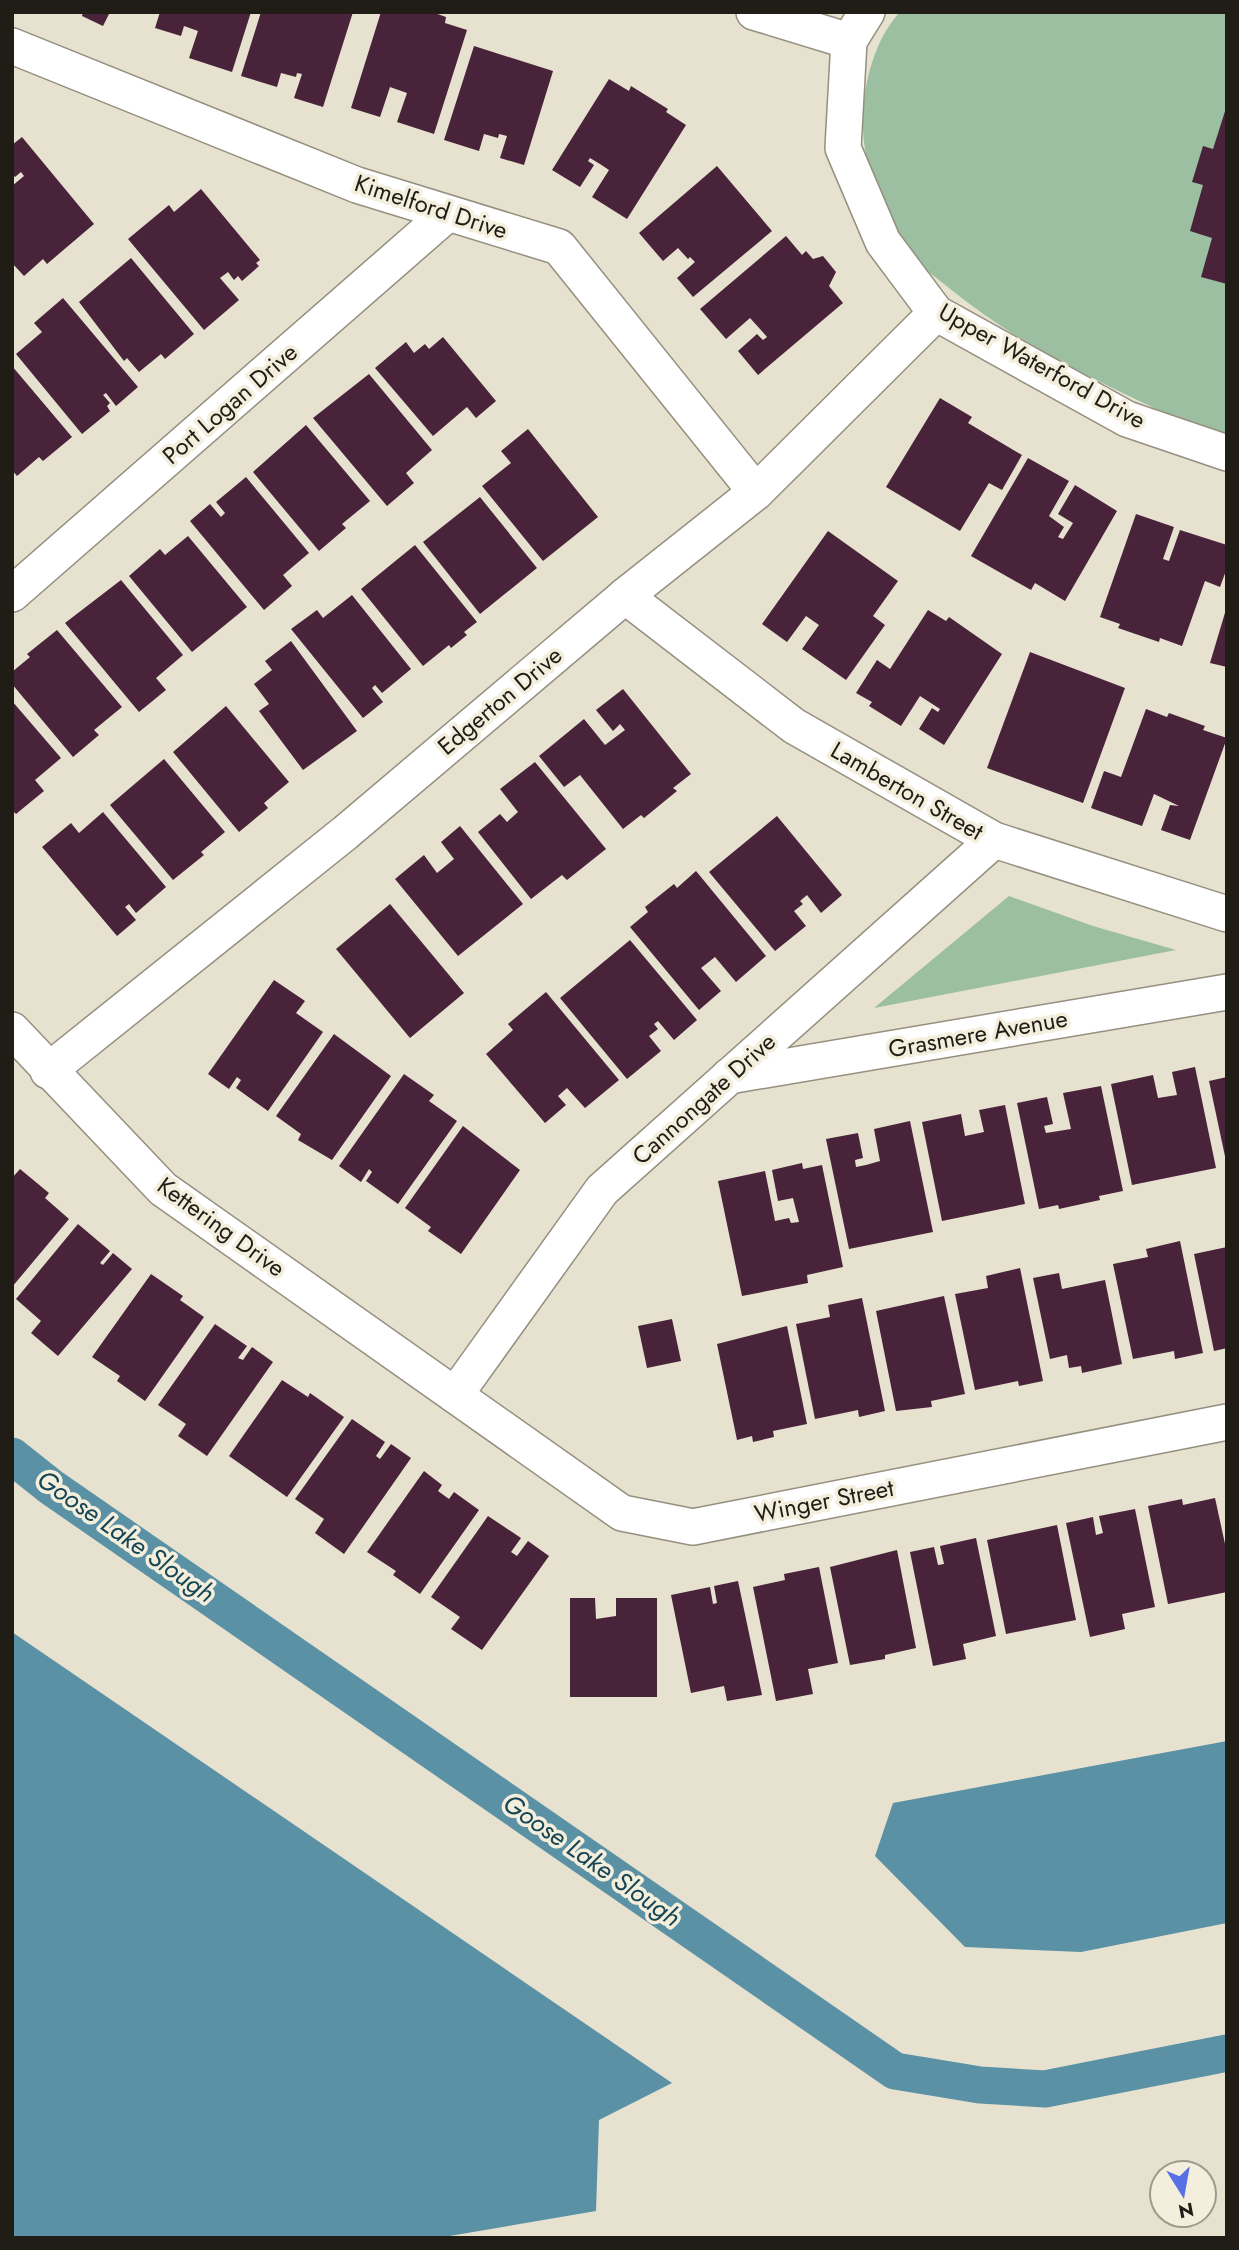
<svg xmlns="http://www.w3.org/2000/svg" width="1239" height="2250" viewBox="0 0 1239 2250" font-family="Jost,sans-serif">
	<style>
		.green { fill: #9cbfa1 }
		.water { fill: #5a91a4 }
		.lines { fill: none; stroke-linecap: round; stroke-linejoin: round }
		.canal { stroke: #5a91a4; stroke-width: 37 }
		.building { fill: #482339 }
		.street-casing { stroke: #958f7f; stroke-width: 38 }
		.street { stroke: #fff; stroke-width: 35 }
		.labels { text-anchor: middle; stroke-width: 7; stroke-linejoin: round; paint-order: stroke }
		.street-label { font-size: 24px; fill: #201d17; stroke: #f4eedd }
		.water-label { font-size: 26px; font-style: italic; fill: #164655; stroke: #f4eedd }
	</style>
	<rect width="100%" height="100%" fill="#e7e1d0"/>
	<g class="green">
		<path d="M900,12H1227V439L1212,435C1121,392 1027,352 949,288C937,278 922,268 913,257C882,216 861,166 863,115C864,81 876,37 900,12Z"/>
		<polygon points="1009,896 1093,926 1176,950 874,1008"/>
	</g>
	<g class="water">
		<polygon points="12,1632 672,2083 599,2120 596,2211 438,2238 12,2238"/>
		<polygon points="1227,1741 1227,1923 1081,1952 965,1947 875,1856 893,1803"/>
	</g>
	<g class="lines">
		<polyline class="canal" points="12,1456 51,1487 895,2071 980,2085 1045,2089 1227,2053"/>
	</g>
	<g class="building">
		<polygon points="83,12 110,12 103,26 82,16"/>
		<polygon points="160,12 251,12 232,72 189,58 198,31 184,26 181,36 155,28"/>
		<polygon points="261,12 353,12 323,107 294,98 302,74 297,73 296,77 281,73 277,87 241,76"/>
		<polygon points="381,12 432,12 446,17 445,23 467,30 434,134 397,122 407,93 390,87 380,117 351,108"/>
		<polygon points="474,46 553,71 524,165 500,158 507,136 499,134 498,138 484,134 479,151 444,140"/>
		<polygon points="609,79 629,91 631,86 668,109 666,112 686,125 627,219 592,197 609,170 600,164 590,158 588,161 594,165 580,187 552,170"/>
		<polygon points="1227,105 1227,284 1201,277 1212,238 1190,231 1203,185 1192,182 1203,146 1213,149"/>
		<polygon points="22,137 94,224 47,264 43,259 24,276 12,263 12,186 24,176 21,172 15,177 12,174 12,145"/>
		<polygon points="717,166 772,231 693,297 677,278 695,262 690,257 688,259 678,248 663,261 639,233"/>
		<polygon points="201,189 260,260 256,263 259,266 242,281 238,276 234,280 228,272 220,278 239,300 204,330 128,239 169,205 174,212"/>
		<polygon points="786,236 802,255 806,251 813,259 823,256 836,272 829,286 843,303 758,375 738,351 757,334 763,340 767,337 760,329 750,318 726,339 700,309"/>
		<polygon points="131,258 194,334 165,359 161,354 139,372 127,358 124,361 79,302"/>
		<polygon points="63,298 138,387 116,406 106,393 103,395 110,403 107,406 110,411 82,434 16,354 42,332 34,323"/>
		<polygon points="443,337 496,401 476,418 467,407 433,436 375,368 406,342 414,353 425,344 429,349"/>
		<polygon points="12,366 72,437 43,461 39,457 17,476 12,470"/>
		<polygon points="369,374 432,450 406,473 414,483 387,506 313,418"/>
		<polygon points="940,398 972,417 968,423 1022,455 1002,490 989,483 960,531 886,487"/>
		<polygon points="306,425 370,501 342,524 346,528 319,551 253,472"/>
		<polygon points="528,429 598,517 543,561 482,486 511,463 501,451"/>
		<polygon points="1028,458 1069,481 1049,516 1064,527 1058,537 1063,539 1073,523 1058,514 1075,485 1117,511 1065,601 1035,583 1031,590 971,556"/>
		<polygon points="246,477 309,553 283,575 292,586 264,610 190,521 210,504 221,517 225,513 216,502"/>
		<polygon points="480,497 537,568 480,614 423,542"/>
		<polygon points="1136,514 1174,527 1163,559 1169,561 1180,530 1227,545 1227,568 1220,587 1205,581 1182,646 1160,638 1159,642 1118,628 1120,624 1100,617"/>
		<polygon points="828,531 898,581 873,616 885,625 846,680 802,649 819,625 806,616 787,642 762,624"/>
		<polygon points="188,536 247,607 192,652 129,576 160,549 165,555"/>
		<polygon points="415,545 477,622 464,632 467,635 451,648 449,645 423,666 361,589"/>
		<polygon points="121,580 183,655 156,678 166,690 139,712 65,623"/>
		<polygon points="352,595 411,669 382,693 375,685 372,688 383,702 363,718 291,629 317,610 323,618"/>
		<polygon points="1227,606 1227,667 1210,663"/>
		<polygon points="928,610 946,621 949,617 1002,654 944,745 919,729 932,708 938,712 940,709 920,696 901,726 869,706 872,702 856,693 877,660 890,669"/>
		<polygon points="57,630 122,707 94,730 99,735 73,757 12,684 12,672 30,657 27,654"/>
		<polygon points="291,641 357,731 303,770 259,711 269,704 254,684 272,670 265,661"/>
		<polygon points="1030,652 1125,688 1083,803 987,768"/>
		<polygon points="623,689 691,774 673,788 677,791 644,818 641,815 623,829 580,775 564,787 539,756 584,719 605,745 625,730 620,724 613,731 596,710"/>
		<polygon points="12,701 61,758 35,780 44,791 16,814 12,810"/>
		<polygon points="226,706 289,782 264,803 268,808 239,832 173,752"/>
		<polygon points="1146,709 1167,717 1169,713 1205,726 1203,730 1227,738 1190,840 1161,830 1170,805 1179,806 1154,794 1142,826 1091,808 1104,771 1121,777"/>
		<polygon points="164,759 225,832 201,852 204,855 173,880 110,805"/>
		<polygon points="535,762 606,849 567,880 562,875 531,899 478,832 500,814 507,822 518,812 500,789"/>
		<polygon points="103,812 166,887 136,913 129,904 125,907 136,920 117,936 42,847 71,823 79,833"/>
		<polygon points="777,816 842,895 821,913 807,895 800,901 803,904 794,911 806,926 775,951 709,872"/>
		<polygon points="460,826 523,904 458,956 395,879 424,855 437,873 454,859 441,842"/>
		<polygon points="696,871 766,956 736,982 715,957 701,968 721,991 699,1010 630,927 648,912 645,907 674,884 677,888"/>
		<polygon points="390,904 464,993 410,1038 336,949"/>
		<polygon points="630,940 697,1020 674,1040 658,1021 654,1024 658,1029 649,1036 661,1051 627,1079 560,998"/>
		<polygon points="274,980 305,1001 296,1013 323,1032 268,1111 236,1088 241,1080 237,1077 229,1089 208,1074"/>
		<polygon points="546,992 619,1080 585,1108 567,1088 558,1096 566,1105 545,1123 486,1054 513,1030 508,1024"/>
		<polygon points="334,1034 391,1076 332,1160 298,1140 301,1134 276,1116"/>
		<polygon points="1195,1067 1216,1168 1132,1185 1111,1084 1153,1075 1158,1098 1177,1095 1172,1072"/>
		<polygon points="404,1074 434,1095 429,1101 457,1121 398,1204 366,1181 372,1172 369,1169 361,1182 339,1166"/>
		<polygon points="1227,1077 1227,1161 1226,1161 1209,1081"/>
		<polygon points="1101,1086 1123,1191 1099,1196 1100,1200 1059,1209 1058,1205 1039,1209 1017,1103 1047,1097 1053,1124 1044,1126 1046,1133 1071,1129 1063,1093"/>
		<polygon points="1005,1105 1025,1204 942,1221 922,1122 961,1114 965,1136 984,1132 979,1110"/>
		<polygon points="910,1121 933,1232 849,1249 826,1139 858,1133 863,1158 855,1160 856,1167 866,1165 880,1161 874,1129"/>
		<polygon points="463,1126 520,1170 461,1254 428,1231 431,1227 405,1208"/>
		<polygon points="802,1163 803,1169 822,1165 843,1267 807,1275 808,1283 742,1296 718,1181 765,1171 775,1221 789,1218 791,1223 799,1222 793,1198 778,1201 772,1170"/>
		<polygon points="20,1169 49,1193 45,1198 69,1219 12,1287 12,1178"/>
		<polygon points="78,1224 110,1251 100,1263 103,1265 113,1253 132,1269 58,1356 31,1333 41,1321 16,1299"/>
		<polygon points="1180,1241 1203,1353 1175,1359 1174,1351 1133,1359 1113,1264 1148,1257 1146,1249"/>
		<polygon points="1227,1247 1227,1348 1214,1351 1194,1254"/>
		<polygon points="1020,1268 1043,1381 1019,1386 1018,1381 975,1390 955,1294 988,1288 986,1276"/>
		<polygon points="1059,1273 1062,1289 1105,1280 1122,1364 1082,1373 1081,1366 1069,1368 1067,1355 1050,1359 1033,1278"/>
		<polygon points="151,1274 183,1296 180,1300 204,1317 145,1401 117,1381 120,1376 92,1357"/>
		<polygon points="944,1296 965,1394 931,1401 932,1407 896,1411 876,1311"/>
		<polygon points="862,1298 885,1411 859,1417 858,1410 815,1419 796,1324 830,1317 828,1305"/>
		<polygon points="672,1319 681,1361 647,1368 638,1326"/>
		<polygon points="215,1324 247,1346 238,1358 243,1360 252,1347 273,1362 207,1456 178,1436 186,1424 158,1405"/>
		<polygon points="787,1326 807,1424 773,1431 774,1437 753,1442 752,1436 737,1440 717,1344"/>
		<polygon points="282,1380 308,1397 310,1393 344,1417 287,1497 229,1456"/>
		<polygon points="352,1419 385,1442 376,1456 380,1459 391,1444 411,1458 344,1554 315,1533 324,1519 295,1499"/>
		<polygon points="424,1471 442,1485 438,1491 449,1499 454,1492 479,1510 420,1594 393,1575 396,1571 367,1552"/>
		<polygon points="1215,1498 1227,1553 1227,1592 1168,1604 1148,1506 1182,1499 1183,1505"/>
		<polygon points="1135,1509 1155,1607 1122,1614 1125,1629 1090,1637 1066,1523 1093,1517 1096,1535 1103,1533 1099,1516"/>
		<polygon points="488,1516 521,1538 511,1552 517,1556 528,1541 549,1556 482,1650 451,1629 460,1617 431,1597"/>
		<polygon points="1057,1525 1076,1620 1006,1634 987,1540"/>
		<polygon points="976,1538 996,1636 963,1644 966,1659 933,1666 910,1552 934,1547 938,1565 944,1564 940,1546"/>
		<polygon points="897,1550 916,1648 885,1655 885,1659 850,1665 830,1567"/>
		<polygon points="819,1567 838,1663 808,1669 813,1694 776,1701 753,1587 785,1580 784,1574"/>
		<polygon points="738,1581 762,1695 727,1701 724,1686 691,1693 671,1595 710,1587 713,1604 717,1603 714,1586"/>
		<polygon points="570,1598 595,1598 596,1619 616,1616 616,1598 657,1598 657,1697 570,1697"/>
	</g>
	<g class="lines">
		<g class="street-casing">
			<g id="street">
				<polyline points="754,12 849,41"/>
				<polyline points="867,12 849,41 843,148 883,242 936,313 1127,419 1227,453"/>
				<polyline points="12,46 357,185 559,247 756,492"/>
				<polyline points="12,594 447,214"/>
				<polyline points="625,596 794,726 994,840 1227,914"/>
				<polyline points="12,1030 163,1189 622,1513 693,1527 1227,1422"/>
				<polyline points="48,1071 345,833 625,596 756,492 936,313"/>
				<polyline points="729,1076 1227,992"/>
				<polyline points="455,1395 602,1190 994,840"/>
			</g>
		</g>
		<use href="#street" class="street"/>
	</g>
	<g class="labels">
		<g class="street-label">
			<text transform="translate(431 207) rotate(18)" y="8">Kimelford Drive</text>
			<text transform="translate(1042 366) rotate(29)" y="8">Upper Waterford Drive</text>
			<text transform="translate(230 404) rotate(-41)" y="8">Port Logan Drive</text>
			<text transform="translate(500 701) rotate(-40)" y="8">Edgerton Drive</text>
			<text transform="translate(907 791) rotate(30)" y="8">Lamberton Street</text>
			<text transform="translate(978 1034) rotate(-10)" y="8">Grasmere Avenue</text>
			<text transform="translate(704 1099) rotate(-42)" y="8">Cannongate Drive</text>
			<text transform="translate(221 1227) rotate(36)" y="8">Kettering Drive</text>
			<text transform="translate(824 1501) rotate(-11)" y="8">Winger Street</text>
		</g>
		<g class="water-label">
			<text transform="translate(126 1536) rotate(35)" y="9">Goose Lake Slough</text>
			<text transform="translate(592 1860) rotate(35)" y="9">Goose Lake Slough</text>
		</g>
	</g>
	<rect width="1239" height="2250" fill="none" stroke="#201d17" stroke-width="28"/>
	<g transform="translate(1183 2194) rotate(169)"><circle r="33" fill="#f4eedd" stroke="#9f9a8e" stroke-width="2"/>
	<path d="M0-5L12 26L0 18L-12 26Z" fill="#5870e6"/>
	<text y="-10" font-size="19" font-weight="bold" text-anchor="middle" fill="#201d17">N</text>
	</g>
</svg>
